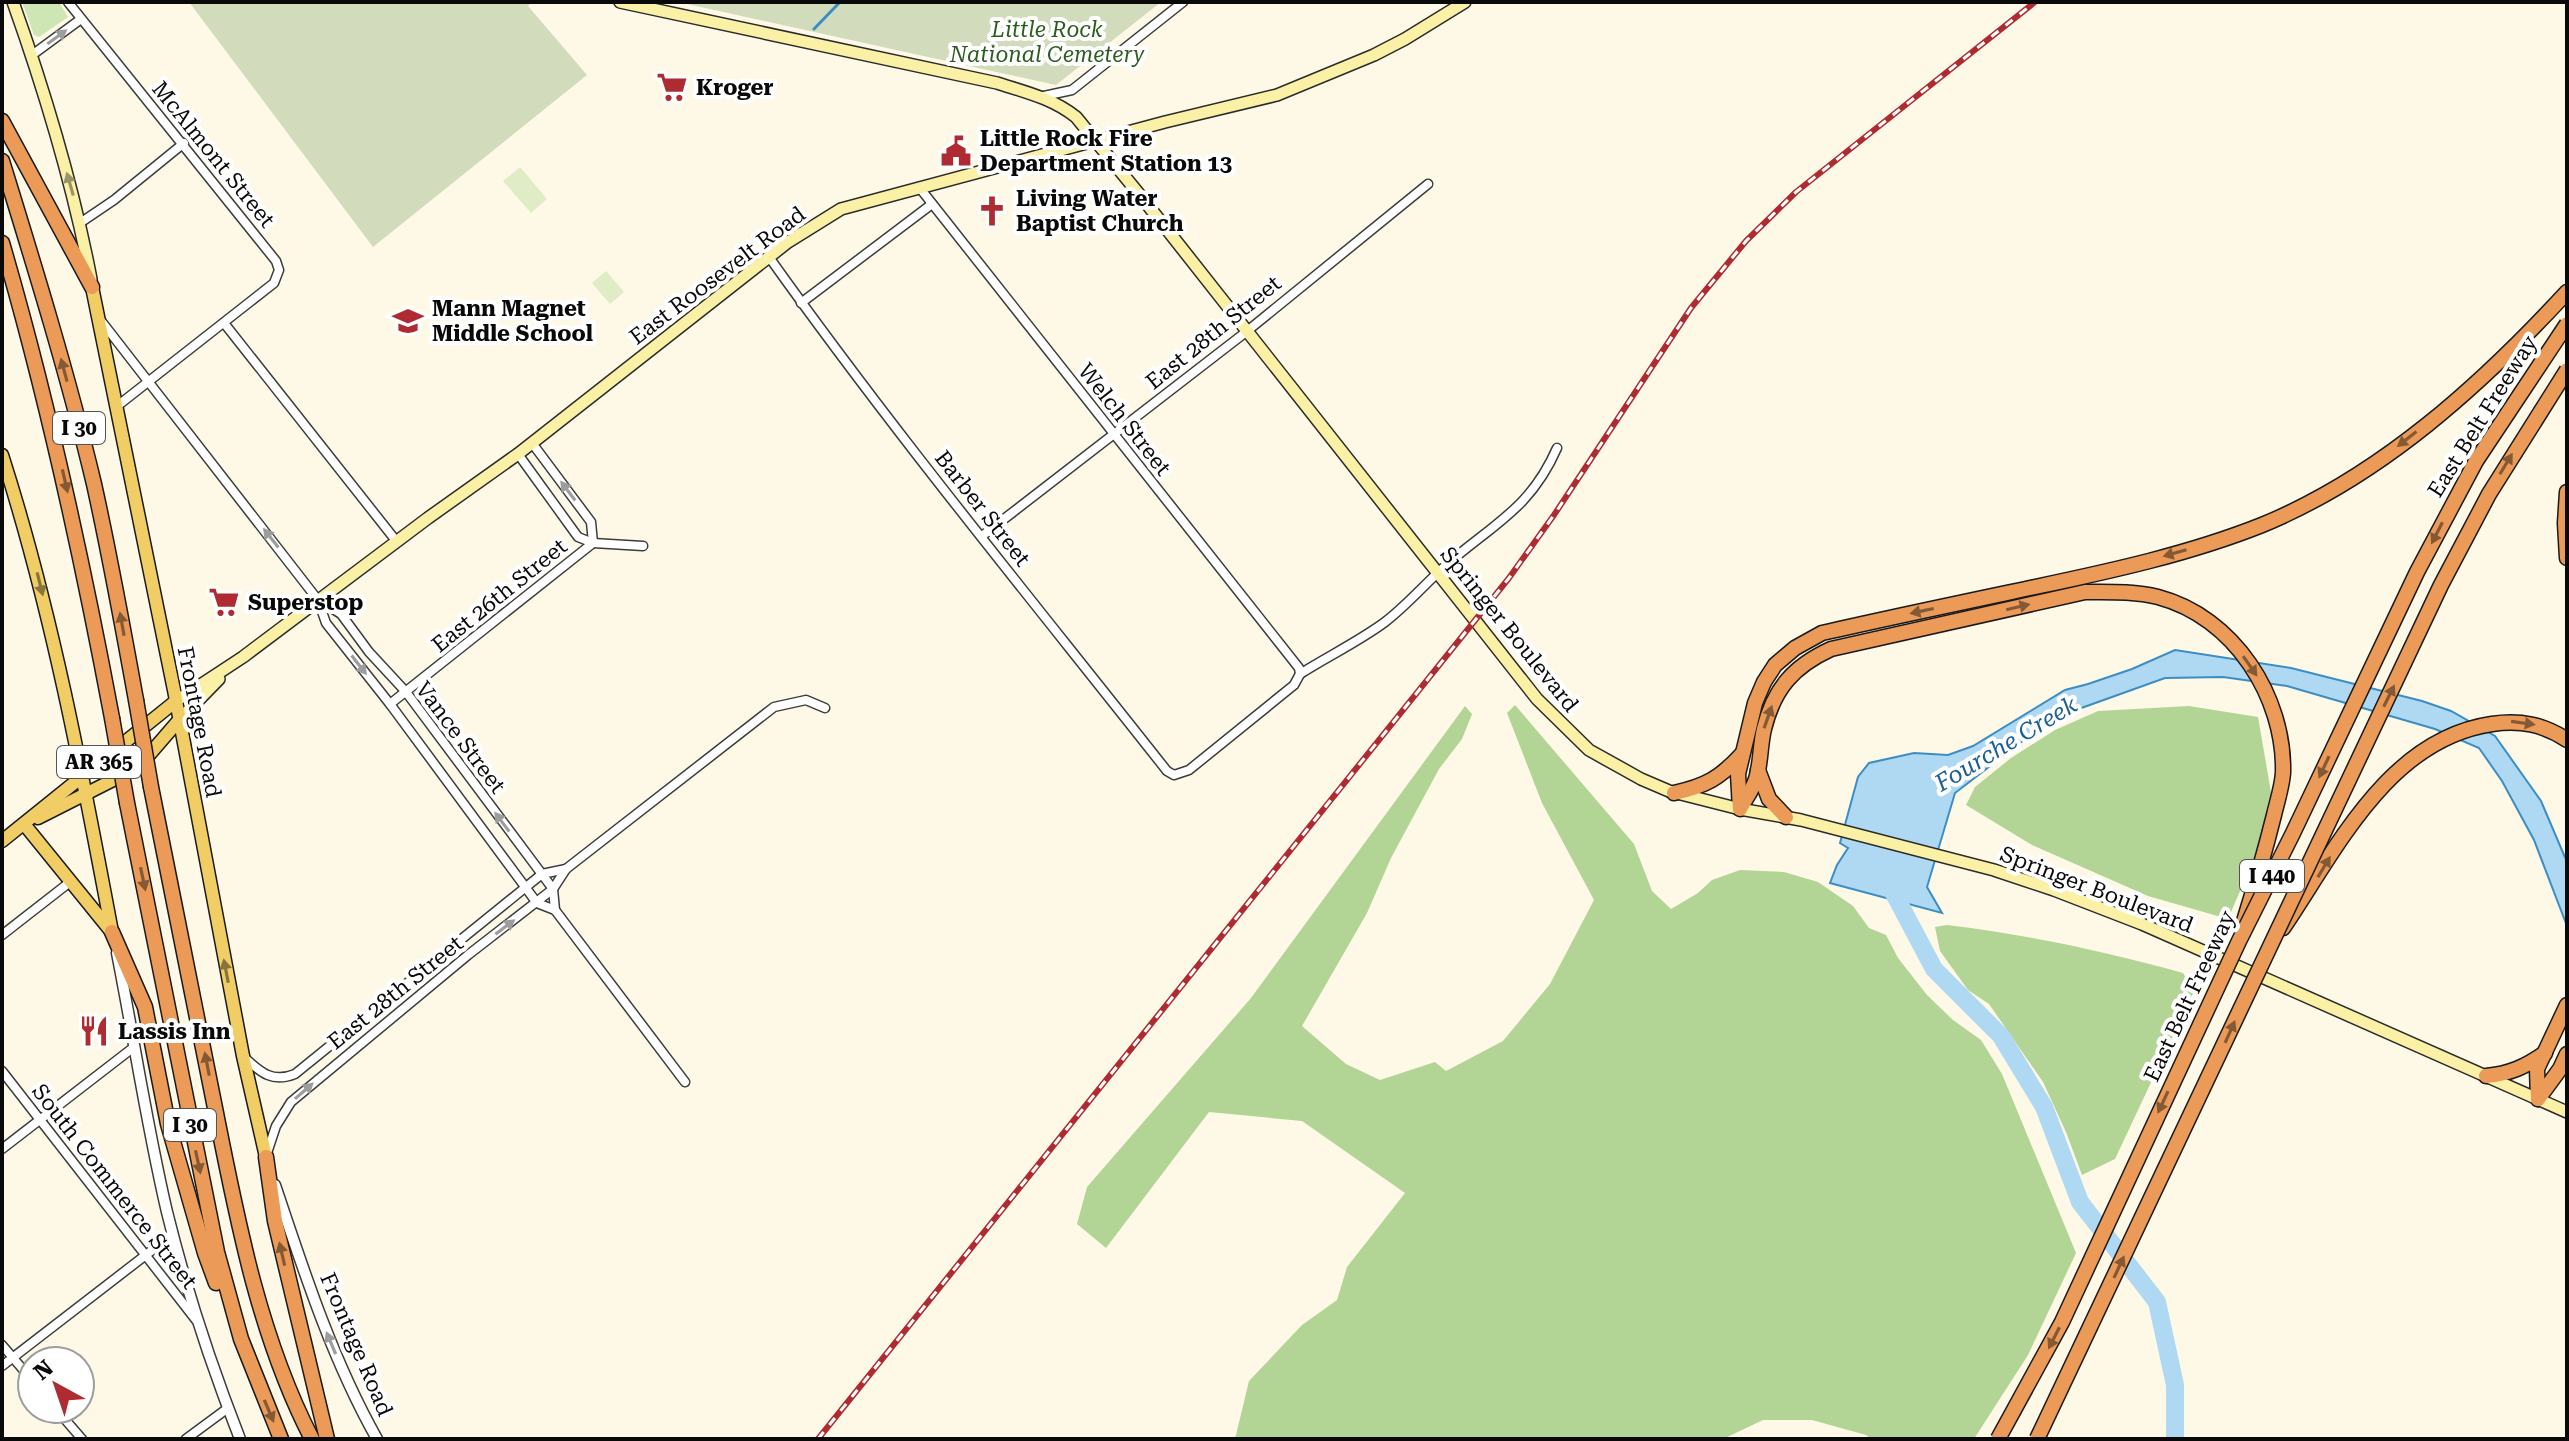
<svg xmlns="http://www.w3.org/2000/svg" width="2569" height="1441" viewBox="0 0 2569 1441" font-family="'Roboto Serif',serif">
	<style>
		.green { fill: #cee5b4 }
		.forest { fill: #b2d495 }
		.cemetery { fill: #d2dcbc }
		.pitch { fill: #dfecc5 }
		.water { fill: #afd9f2; stroke: #3b8ec4; stroke-width: 2 }
		.lines { fill: none; stroke-linecap: round; stroke-linejoin: round }
		.stream { stroke: #3b8ec4; stroke-width: 3 }
		.river { stroke: #afd9f2; stroke-width: 18 }
		.minor-casing { stroke: #3c3c3c; stroke-width: 11 }
		.tertiary-casing { stroke: #3c3c3c; stroke-width: 13 }
		.secondary-casing { stroke: #2b2b2b; stroke-width: 14 }
		.primary-casing { stroke: #1a1a1a; stroke-width: 15 }
		.motorway-casing { stroke: #1a1a1a; stroke-width: 17 }
		.minor { stroke: #fff; stroke-width: 8 }
		.tertiary { stroke: #fff; stroke-width: 10 }
		.secondary { stroke: #faf0a6; stroke-width: 11 }
		.primary { stroke: #f0cd65; stroke-width: 12 }
		.motorway { stroke: #eb9a57; stroke-width: 14 }
		.rail-casing { stroke: #af2b32; stroke-width: 6 }
		.rail { stroke: #fff; stroke-width: 3; stroke-dasharray: 9; stroke-linecap: butt }
		.motorway-bridge-casing { stroke: #1a1a1a; stroke-width: 17; stroke-linecap: butt }
		.motorway-bridge { stroke: #eb9a57; stroke-width: 14 }
		.oneway { fill: #9d9d9d }
		.oneway2 { fill: #9a9467 }
		.oneway3 { fill: #855934 }
		.oneway4 { fill: #88753c }
		.labels { text-anchor: middle; stroke-width: 8; stroke-linejoin: round; paint-order: stroke }
		.shield { fill: #fff; stroke: #535353; stroke-width: 2 }
		.shield-label { font-size: 20px; font-weight: bold; fill: #090909 }
		.park-label { font-size: 22px; font-style: italic; fill: #2c5c1f; stroke: #fff }
		.poi-label { font-size: 22px; font-weight: bold; fill: #090909; stroke: #fff; text-anchor: start }
		.street-label { font-size: 22px; fill: #090909; stroke: #fff }
		.water-label { font-size: 24px; font-style: italic; fill: #1c5f92; stroke: #fff }
	</style>
	<rect width="100%" height="100%" fill="#fef9e7"/>
	<polygon class="green" points="22,2 59,2 68,17 39,37 34,35"/>
	<g class="forest">
		<polygon points="1515,705 1634,844 1652,891 1671,909 1698,893 1712,880 1740,870 1784,872 1818,882 1853,906 1869,928 1886,935 1898,958 1927,995 1953,1020 1981,1040 2002,1074 2076,1253 2028,1355 1974,1439 1871,1439 1866,1435 1812,1420 1763,1420 1723,1439 1235,1439 1249,1381 1302,1325 1337,1300 1347,1267 1405,1193 1302,1121 1209,1112 1106,1248 1077,1224 1087,1187 1251,998 1465,706 1472,714 1462,739 1439,769 1391,858 1367,913 1302,1026 1346,1064 1380,1080 1435,1062 1446,1071 1503,1041 1550,984 1594,900 1542,803 1507,713"/>
		<polygon points="2189,706 2258,717 2272,798 2253,861 2228,919 2148,896 2032,845 1966,805 1975,787 2011,758 2055,730 2098,711"/>
		<path d="M1947,925C2028,935 2105,951 2183,973L2194,991L2115,1159L2082,1175L2066,1132L2043,1082L1989,1004L1968,990L1940,951L1935,927Z"/>
	</g>
	<g class="cemetery">
		<polygon points="189,2 532,2 528,6 587,75 373,247"/>
		<polygon points="678,2 1161,2 1056,85"/>
	</g>
	<g class="pitch">
		<polygon points="520,167 547,199 531,213 503,181"/>
		<polygon points="606,271 624,292 610,304 592,283"/>
	</g>
	<polygon class="water" points="2175,650 2291,668 2422,701 2451,711 2495,736 2541,801 2567,862 2567,926 2534,840 2502,781 2479,748 2435,729 2287,686 2223,677 2165,678 2073,711 2024,740 1955,793 1927,887 1942,913 1830,883 1837,865 1848,848 1840,843 1858,777 1869,763 1914,753 1948,755 1973,746 2065,690 2088,684 2132,669"/>
	<g class="lines">
		<polyline class="stream" points="814,29 840,2"/>
		<polyline class="river" points="1890,880 1889,884 1934,969 2001,1036 2044,1107 2080,1202 2157,1302 2175,1385 2175,1439"/>
		<g class="minor-casing">
			<g id="minor">
				<polyline points="68,2 276,261 279,270 274,283 116,407"/>
				<polyline points="32,55 81,19"/>
				<polyline points="1044,96 1072,90 1183,2"/>
				<polyline points="919,187 1299,668 1300,674"/>
				<polyline points="80,223 114,200 184,143"/>
				<path d="M769,257C895,434 1033,601 1167,771L1174,775L1189,770L1294,685L1300,674C1328,656 1358,642 1385,622C1406,606 1424,585 1444,567C1491,525 1530,510 1557,448"/>
				<polyline points="801,303 932,204"/>
				<polyline points="102,322 318,600 326,623 390,704 537,903 555,910 685,1082"/>
				<polyline points="224,323 397,542"/>
				<polyline points="532,443 591,522 593,543"/>
				<polyline points="518,454 578,537 593,543 643,546"/>
				<polyline points="982,536 1246,332 1428,184"/>
				<polyline points="319,600 341,614 369,652 406,692 553,889 555,910"/>
				<polyline points="390,704 593,543"/>
				<polyline points="2,935 70,882"/>
				<path d="M245,1058C261,1073 273,1083 295,1074L542,874L566,869"/>
				<polyline points="2,1071 196,1320"/>
				<polyline points="2,1149 134,1047"/>
				<polyline points="266,1156 276,1126 291,1102 468,955 553,889 566,869 774,707 806,700 825,708"/>
				<polyline points="2,1345 32,1380"/>
				<polyline points="2,1366 173,1234"/>
				<polyline points="56,1409 82,1439"/>
				<polyline points="186,1439 228,1408"/>
			</g>
		</g>
		<g class="tertiary-casing">
			<g id="tertiary">
				<path d="M117,953C134,1039 147,1127 167,1212C186,1289 211,1365 240,1439"/>
				<path d="M275,1185C304,1272 332,1359 377,1439"/>
			</g>
		</g>
		<g class="secondary-casing">
			<g id="secondary">
				<path d="M13,2C45,92 73,185 91,279"/>
				<path d="M620,2L997,83C1025,92 1052,98 1076,117L1139,194L1537,699L1589,750L1641,779L1669,791L1740,809L1801,820L1994,870L2054,890L2142,924L2567,1112"/>
				<polyline points="176,701 243,657 428,518 518,454 788,242 841,209 1165,122 1277,95 1374,55 1405,39 1465,2"/>
				<polyline points="180,719 219,679"/>
			</g>
		</g>
		<g class="primary-casing">
			<g id="primary">
				<polyline points="92,287 174,690 243,1056 266,1157"/>
				<path d="M2,455C52,611 82,772 112,932"/>
				<polyline points="38,818 123,775 148,756 180,719"/>
				<polyline points="24,824 110,930"/>
				<polyline points="2,841 176,701"/>
			</g>
		</g>
		<g class="motorway-casing">
			<g id="motorway">
				<polyline points="2,121 92,287"/>
				<path d="M2,161C35,268 68,375 94,484C110,556 123,628 136,700"/>
				<path d="M2,243C48,400 82,558 112,718"/>
				<polyline points="2567,492 2565,523 2567,558"/>
				<polyline points="1758,770 1769,799 1786,817"/>
				<path d="M151,787C172,894 194,1001 215,1108C237,1219 259,1337 312,1439"/>
				<path d="M1674,793C1706,786 1720,778 1742,754"/>
				<polyline points="127,803 217,1252 241,1339 281,1439"/>
				<path d="M1741,807C1746,798 1753,789 1756,779C1761,763 1760,745 1764,729C1774,688 1794,666 1831,649L2085,592C2110,592 2134,591 2158,597C2234,617 2285,697 2283,773C2282,787 2277,802 2274,815C2265,851 2255,886 2244,921"/>
				<path d="M1740,809L1738,774L1755,703L1764,682L1775,665L1795,648L1822,633C1892,617 1964,602 2035,587C2111,571 2189,554 2262,525C2381,476 2481,385 2567,292"/>
				<path d="M2283,928C2336,850 2388,739 2492,724C2520,720 2543,724 2567,740"/>
				<polyline points="112,932 145,1007 168,1124 205,1253 216,1283"/>
				<path d="M2486,1076C2509,1074 2525,1067 2545,1053"/>
				<polyline points="2538,1099 2537,1069 2567,1005"/>
				<polyline points="2538,1099 2560,1069 2567,1054"/>
				<polyline points="266,1157 275,1221 327,1439"/>
			</g>
		</g>
		<use href="#minor" class="minor"/>
		<use href="#tertiary" class="tertiary"/>
		<use href="#secondary" class="secondary"/>
		<use href="#primary" class="primary"/>
		<use href="#motorway" class="motorway"/>
		<g class="rail-casing">
			<polyline id="rail" points="818,1439 1509,578 1554,515 1691,308 1746,241 1796,192 2035,2"/>
		</g>
		<use href="#rail" class="rail"/>
		<g class="motorway-bridge-casing">
			<g id="motorway-bridge">
				<polyline points="136,700 151,787"/>
				<polyline points="112,718 127,803"/>
				<polyline points="1998,1439 2062,1322 2239,941 2293,833 2417,572 2476,461 2567,324"/>
				<polyline points="2037,1439 2441,585 2489,494 2567,370"/>
			</g>
		</g>
		<use href="#motorway-bridge" class="motorway-bridge"/>
	</g>
	<defs><path id="oneway-solid" d="M-6-.8H1V-3.2L6.5 0L1 3.2V.8H-6Z" transform="scale(2)"/></defs>
	<g class="oneway">
		<use href="#oneway-solid" transform="translate(57 37) rotate(-36)"/>
		<use href="#oneway-solid" transform="translate(568 491) rotate(-127)"/>
		<use href="#oneway-solid" transform="translate(271 538) rotate(-128)"/>
		<use href="#oneway-solid" transform="translate(359 665) rotate(52)"/>
		<use href="#oneway-solid" transform="translate(502 822) rotate(-127)"/>
		<use href="#oneway-solid" transform="translate(505 927) rotate(-37)"/>
		<use href="#oneway-solid" transform="translate(304 1091) rotate(-41)"/>
		<use href="#oneway-solid" transform="translate(331 1343) rotate(-113)"/>
	</g>
	<use class="oneway2" href="#oneway-solid" transform="translate(70 184) rotate(-106)"/>
	<g class="oneway3">
		<use href="#oneway-solid" transform="translate(64 370) rotate(-105)"/>
		<use href="#oneway-solid" transform="translate(2407 439) rotate(142)"/>
		<use href="#oneway-solid" transform="translate(2506 464) rotate(-59)"/>
		<use href="#oneway-solid" transform="translate(65 481) rotate(77)"/>
		<use href="#oneway-solid" transform="translate(2437 533) rotate(117)"/>
		<use href="#oneway-solid" transform="translate(2175 553) rotate(164)"/>
		<use href="#oneway-solid" transform="translate(2018 607) rotate(-13)"/>
		<use href="#oneway-solid" transform="translate(1922 611) rotate(168)"/>
		<use href="#oneway-solid" transform="translate(122 624) rotate(-100)"/>
		<use href="#oneway-solid" transform="translate(2250 666) rotate(55)"/>
		<use href="#oneway-solid" transform="translate(2389 696) rotate(-64)"/>
		<use href="#oneway-solid" transform="translate(1768 717) rotate(-71)"/>
		<use href="#oneway-solid" transform="translate(2523 723) rotate(8)"/>
		<use href="#oneway-solid" transform="translate(2324 767) rotate(115)"/>
		<use href="#oneway-solid" transform="translate(2324 867) rotate(-59)"/>
		<use href="#oneway-solid" transform="translate(143 879) rotate(78)"/>
		<use href="#oneway-solid" transform="translate(2230 1032) rotate(-66)"/>
		<use href="#oneway-solid" transform="translate(207 1064) rotate(-101)"/>
		<use href="#oneway-solid" transform="translate(2163 1102) rotate(115)"/>
		<use href="#oneway-solid" transform="translate(198 1162) rotate(78)"/>
		<use href="#oneway-solid" transform="translate(282 1254) rotate(-103)"/>
		<use href="#oneway-solid" transform="translate(2119 1267) rotate(-65)"/>
		<use href="#oneway-solid" transform="translate(2054 1338) rotate(117)"/>
		<use href="#oneway-solid" transform="translate(269 1411) rotate(67)"/>
	</g>
	<g class="oneway4">
		<use href="#oneway-solid" transform="translate(40 584) rotate(76)"/>
		<use href="#oneway-solid" transform="translate(226 971) rotate(-101)"/>
	</g>
	<defs>
		<g id="supermarket-bare" transform="scale(2.4)"><path d="M-6-5.5h2.5l.6 2H6L4.5 2H-2.5L-4.4-4H-6ZM-1.5 3.2a1.3 1.3 0 1 0 .1 0ZM3 3.2a1.3 1.3 0 1 0 .1 0Z" fill="#af2b32" stroke="#fff" stroke-width="2.5" paint-order="stroke"/></g>
		<g id="civic-bare" transform="scale(2.4)"><path d="M-.6-6.5H3V-4.5H.6V-3L4-1V1h2V6H-6V1h2V-1L-.6-3ZM-1.2 2.5V6h2.4V2.5Z" fill="#af2b32" stroke="#fff" stroke-width="2.5" paint-order="stroke"/></g>
		<g id="church-bare" transform="scale(2.4)"><path d="M-1.2-6h2.4v3.5h3.3v2.4h-3.3V6h-2.4V-.1h-3.3v-2.4h3.3Z" fill="#af2b32" stroke="#fff" stroke-width="2.5" paint-order="stroke"/></g>
		<g id="school-bare" transform="scale(2.4)"><path d="M0-5L7-2L0 1L-7-2ZM-4 1L0 2.5L4 1V4Q0 6-4 4Z" fill="#af2b32" stroke="#fff" stroke-width="2.5" paint-order="stroke"/></g>
		<g id="restaurant-bare" transform="scale(2.4)"><path d="M-5-6h1v4h1v-4h1v4h1v-4h1v5L-1.5 .5V6h-2V.5L-5-1ZM5-6V6H3V1.5H1.5Q1.5-4 5-6Z" fill="#af2b32" stroke="#fff" stroke-width="2.5" paint-order="stroke"/></g>
	</defs>
	<g fill-rule="evenodd">
		<use href="#supermarket-bare" x="672" y="87"/>
		<use href="#civic-bare" x="956" y="151"/>
		<use href="#church-bare" x="992" y="211"/>
		<use href="#school-bare" x="408" y="321"/>
		<use href="#supermarket-bare" x="224" y="602"/>
		<use href="#restaurant-bare" x="94" y="1031"/>
	</g>
	<g class="labels">
		<g class="shield">
			<rect x="53" y="412" width="52" height="32" rx="6"/>
			<rect x="57" y="746" width="84" height="32" rx="6"/>
			<rect x="2240" y="860" width="64" height="32" rx="6"/>
			<rect x="164" y="1109" width="52" height="32" rx="6"/>
		</g>
		<g class="shield-label">
			<text x="79" y="435">I 30</text>
			<text x="99" y="769">AR 365</text>
			<text x="2272" y="883">I 440</text>
			<text x="190" y="1132">I 30</text>
		</g>
		<g class="park-label">
			<text x="1047" y="37">Little Rock<tspan x="1047" dy="25">National Cemetery</tspan></text>
		</g>
		<g class="poi-label">
			<text x="696" y="95">Kroger</text>
			<text x="980" y="146">Little Rock Fire<tspan x="980" dy="25">Department Station 13</tspan></text>
			<text x="1016" y="206">Living Water<tspan x="1016" dy="25">Baptist Church</tspan></text>
			<text x="432" y="316">Mann Magnet<tspan x="432" dy="25">Middle School</tspan></text>
			<text x="248" y="610">Superstop</text>
			<text x="118" y="1039">Lassis Inn</text>
		</g>
		<g class="street-label">
			<text transform="translate(214 154) rotate(51)" y="8">McAlmont Street</text>
			<text transform="translate(717 275) rotate(-37)" y="8">East Roosevelt Road</text>
			<text transform="translate(1213 332) rotate(-39)" y="8">East 28th Street</text>
			<text transform="translate(2482 416) rotate(-58)" y="8">East Belt Freeway</text>
			<text transform="translate(1125 419) rotate(52)" y="8">Welch Street</text>
			<text transform="translate(983 508) rotate(52)" y="8">Barber Street</text>
			<text transform="translate(499 595) rotate(-39)" y="8">East 26th Street</text>
			<text transform="translate(1510 629) rotate(51)" y="8">Springer Boulevard</text>
			<text transform="translate(200 722) rotate(79)" y="8">Frontage Road</text>
			<text transform="translate(461 737) rotate(53)" y="8">Vance Street</text>
			<text transform="translate(2097 889) rotate(21)" y="8">Springer Boulevard</text>
			<text transform="translate(395 992) rotate(-39)" y="8">East 28th Street</text>
			<text transform="translate(2189 996) rotate(-65)" y="8">East Belt Freeway</text>
			<text transform="translate(115 1186) rotate(52)" y="8">South Commerce Street</text>
			<text transform="translate(357 1344) rotate(67)" y="8">Frontage Road</text>
		</g>
		<g class="water-label">
			<text transform="translate(2006 744) rotate(-31)" y="8">Fourche Creek</text>
		</g>
	</g>
	<rect width="2569" height="1441" fill="none" stroke="#090909" stroke-width="8"/>
	<g transform="translate(56 1385) rotate(320)"><circle r="38" fill="#ffffff" stroke="#9d9d9d" stroke-width="2"/>
	<path d="M0-6L14 30L0 20L-14 30Z" fill="#af2b32"/>
	<text y="-12" font-size="22" font-weight="bold" text-anchor="middle" fill="#090909">N</text>
	</g>
</svg>
